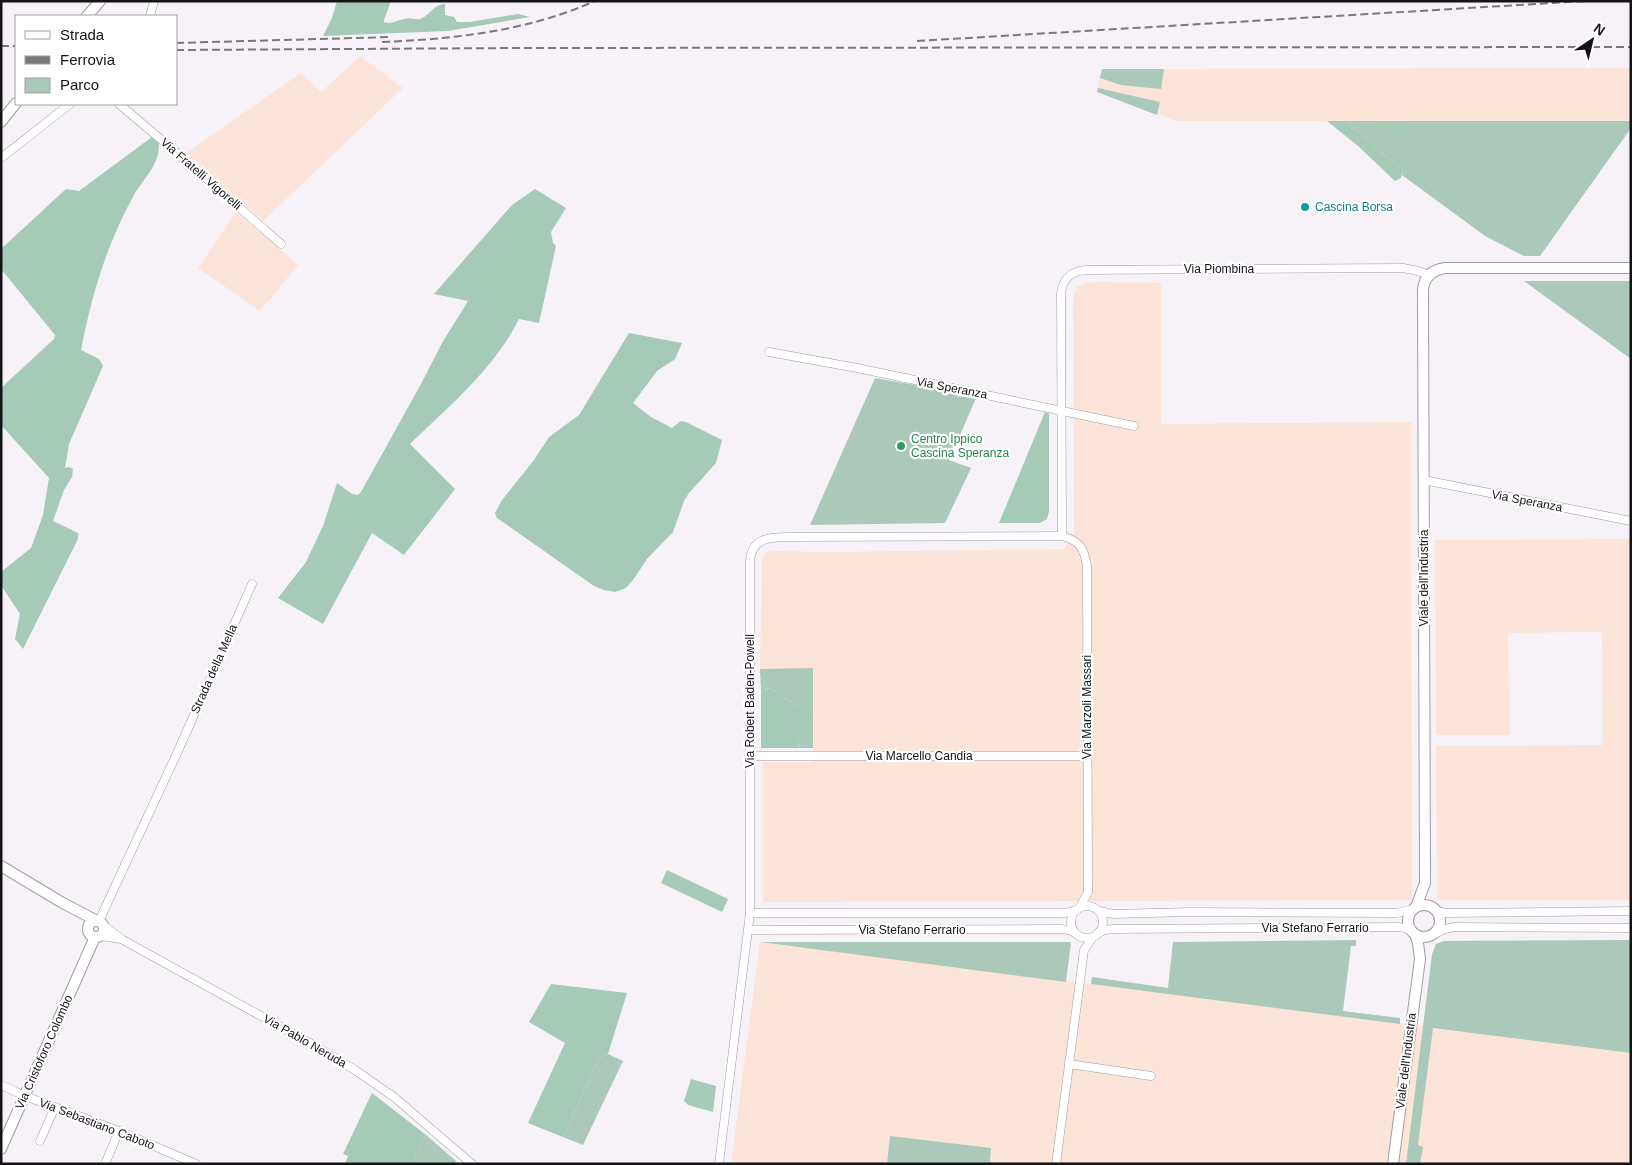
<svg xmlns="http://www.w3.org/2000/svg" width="1632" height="1165" viewBox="0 0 1632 1165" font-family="Arial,sans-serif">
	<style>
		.industrial { fill: #fce4d9 }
		.green { fill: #aac9ba }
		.forest { fill: #a5cab7 }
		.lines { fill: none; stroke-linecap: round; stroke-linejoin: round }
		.street-casing { stroke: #a09ca2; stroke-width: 9 }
		.secondary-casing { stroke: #a09ca2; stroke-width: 12 }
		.street { stroke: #fff; stroke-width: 8 }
		.secondary { stroke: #fff; stroke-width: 10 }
		.rail { stroke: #7a787c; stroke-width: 2; stroke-dasharray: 8 4; stroke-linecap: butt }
		.culture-dot { fill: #0f9aa8; stroke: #fff; stroke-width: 2 }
		.leisure-dot { fill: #2e9e5b; stroke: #fff; stroke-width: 2 }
		.labels { text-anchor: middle; stroke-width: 4.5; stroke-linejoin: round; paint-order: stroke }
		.street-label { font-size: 12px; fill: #141315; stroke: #fff }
		.culture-label { font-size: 12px; fill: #0d838f; stroke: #fff; text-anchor: start }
		.leisure-label { font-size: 12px; fill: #27864d; stroke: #fff; text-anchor: start }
	</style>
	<rect width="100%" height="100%" fill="#f6f2f8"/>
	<g class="industrial">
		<polygon points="360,56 403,88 263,221 186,153 301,73 321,92"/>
		<polygon points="1631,68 1631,121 1177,121 1097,92 1102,69"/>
		<polygon points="236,212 298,265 260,311 198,268"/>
		<polygon points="1098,282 1161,283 1161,424 1411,422 1412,899 1411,900 763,902 763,762 813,762 813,669 760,669 762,558 767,552 775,551 829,552 1064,549 1074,533 1073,298 1077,287 1086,283"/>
		<polygon points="1631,539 1631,900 1440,900 1437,898 1436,746 1603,745 1602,632 1508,633 1510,735 1436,735 1435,540"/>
		<polygon points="760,942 1631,1053 1631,1164 731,1164"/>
	</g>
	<g class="green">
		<polygon points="1102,69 1164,69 1161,89 1121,85 1100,78"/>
		<polygon points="1098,88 1160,102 1157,115 1097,92"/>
		<polygon points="1347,121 1631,121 1631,128 1540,256 1524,256 1485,236 1402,175 1403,170 1402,168 1380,152 1372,143 1355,130"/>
		<polygon points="1524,281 1631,281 1631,359"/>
		<polygon points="875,378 955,392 957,396 963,397 967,394 977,396 949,460 971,468 945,523 810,525"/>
		<path d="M813,668V748H799L800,745C794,735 802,728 808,721L799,706L783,698L774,690L769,688L761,691L760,669Z"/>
		<polygon points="1356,940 1356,946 1351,946 1343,1011 1400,1018 1400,1024 1091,984 1092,977 1168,988 1173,942"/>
		<polygon points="1631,940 1631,1053 1433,1028 1418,1145 1423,1147 1420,1164 1406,1164 1432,954 1436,944 1444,941"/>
		<polygon points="760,942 1071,942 1066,982"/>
		<polygon points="608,1054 623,1061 583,1145 563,1137 596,1064 601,1057"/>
		<polygon points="426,1135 456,1161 455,1164 414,1164 414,1157"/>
		<polygon points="890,1136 991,1148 990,1162 1000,1164 887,1164"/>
	</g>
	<g class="forest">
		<path d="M337,1H391L384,20V22C391,25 397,20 404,19C410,17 415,20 420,19C431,15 432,5 445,4V15L454,17L457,22H470L518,14L530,17L448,31L323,36L332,18Z"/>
		<polygon points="1327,121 1347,121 1355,130 1372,143 1380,152 1402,168 1403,170 1401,178 1395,181 1358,146"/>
		<path d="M1378,121H1407L1408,122L1402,138C1394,139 1381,132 1377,125Z"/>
		<path d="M152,137L158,141C163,161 143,179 134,195C106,246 92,294 81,350L99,359L103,366L69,444L65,468L69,467L73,469L72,477L64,490L53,521L78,533V539L23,649L15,639L20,614L1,585V572L31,548L43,515L49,478L1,425V388L54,339L55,335L1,269V249L66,189L79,191Z"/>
		<path d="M535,189L566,208L551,232L553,243L556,246L539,323L519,319C494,369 450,405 410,444L455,489L404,555L372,533L323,624L278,598L306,562L323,526L337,483L352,494L358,495L361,492L421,384L442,343L468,301L434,294L512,205Z"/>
		<polygon points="629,333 682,343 675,359 657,371 633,403 651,417 672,428 681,421 686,422 722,440 716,463 689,493 684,501 673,532 647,559 633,580 626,588 615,592 604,590 594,586 497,518 495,513 502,500 534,460 549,437 579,415"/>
		<polygon points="1045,412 1049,414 1049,511 1047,519 1040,523 999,523"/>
		<path d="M769,688C776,690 779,695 785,699C792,703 809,708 809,718C810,728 792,730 800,745L799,748H761V691Z"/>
		<polygon points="667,870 728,899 722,912 661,883"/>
		<polygon points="551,984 627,993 608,1054 601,1057 596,1064 563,1137 528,1123 565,1043 529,1022"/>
		<polygon points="691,1079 716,1086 713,1112 688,1105 684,1101"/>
		<polygon points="372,1093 426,1135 414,1157 414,1164 345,1164 348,1156 343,1154"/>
	</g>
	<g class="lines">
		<g class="street-casing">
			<g id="street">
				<polyline points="150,16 154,1"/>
				<polyline points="119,104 177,153 281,244"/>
				<polyline points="1,158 70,104"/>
				<polyline points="769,352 857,368 1134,426"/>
				<polyline points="1424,480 1631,521"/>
				<path d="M1062,536L1061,294C1062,279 1072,271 1086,270L1403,268L1418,271L1429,275"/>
				<polyline points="750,756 1087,756"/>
				<circle cx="1087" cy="922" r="16"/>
				<polyline points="1099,911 1114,914 1189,912 1397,913 1413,909"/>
				<polyline points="1437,911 1446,913 1631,911"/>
				<polyline points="750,913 1065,913 1076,910"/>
				<polyline points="99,921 178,751 252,584"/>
				<polyline points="103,925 123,940 319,1048 355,1070 394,1097 472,1164"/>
				<polyline points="749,930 1061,929 1069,930 1075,933"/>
				<polyline points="1437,933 1445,929 1455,927 1631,928"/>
				<polyline points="1097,934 1104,930 1114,929 1397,927 1406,928 1413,933"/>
				<polyline points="101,936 121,939"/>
				<polyline points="1069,1064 1151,1076"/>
				<polyline points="1,1085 25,1096 119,1131 196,1164"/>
				<polyline points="40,1141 55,1107"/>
				<polyline points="105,1164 119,1131"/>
				<path d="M719,1164L750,913V562C751,538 769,537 789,537L1062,536C1080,541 1084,548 1087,566L1088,892L1080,907"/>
				<polyline points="1056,1164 1084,950 1093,937"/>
			</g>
		</g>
		<g class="secondary-casing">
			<g id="secondary">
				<polyline points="87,16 100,1"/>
				<polyline points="1,122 16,103"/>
				<polyline points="1,866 61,902 97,921"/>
				<circle cx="1424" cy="921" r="16"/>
				<path d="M1416,907L1425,883L1423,290C1424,277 1432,270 1445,268H1631"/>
				<circle cx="96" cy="929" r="8"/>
				<polyline points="1,1149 95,937"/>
				<polyline points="1393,1164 1420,959 1418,943 1415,934"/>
			</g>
		</g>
		<use href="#street" class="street"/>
		<use href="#secondary" class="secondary"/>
		<g class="rail">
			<polyline points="917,41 1586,1"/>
			<path d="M382,42C455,39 528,31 595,1"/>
			<polyline points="176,43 391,37"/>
			<polyline points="1,46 16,46"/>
			<polyline points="176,50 518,48 1631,47"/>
		</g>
	</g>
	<circle class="culture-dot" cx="1305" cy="207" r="5"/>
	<circle class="leisure-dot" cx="901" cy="446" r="5"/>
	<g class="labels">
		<g class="street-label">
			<text transform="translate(201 174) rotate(41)" y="4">Via Fratelli Vigorelli</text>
			<text x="1219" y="273">Via Piombina</text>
			<text transform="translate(952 388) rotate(11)" y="4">Via Speranza</text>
			<text transform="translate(1527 501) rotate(11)" y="4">Via Speranza</text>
			<text transform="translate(1424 578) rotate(-90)" y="4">Viale dell'Industria</text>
			<text transform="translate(214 669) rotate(-66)" y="4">Strada della Mella</text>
			<text transform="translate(750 701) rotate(-90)" y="4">Via Robert Baden-Powell</text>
			<text transform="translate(1087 707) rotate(-90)" y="4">Via Marzoli Massari</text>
			<text x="919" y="760">Via Marcello Candia</text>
			<text x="1315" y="932">Via Stefano Ferrario</text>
			<text x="912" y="934">Via Stefano Ferrario</text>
			<text transform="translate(305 1041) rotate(30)" y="4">Via Pablo Neruda</text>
			<text transform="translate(44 1052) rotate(-66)" y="4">Via Cristoforo Colombo</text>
			<text transform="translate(1406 1061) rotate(-83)" y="4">Viale dell'Industria</text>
			<text transform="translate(97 1124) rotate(21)" y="4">Via Sebastiano Caboto</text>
		</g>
		<g class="culture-label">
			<text x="1315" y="211">Cascina Borsa</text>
		</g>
		<g class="leisure-label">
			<text x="911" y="443">Centro Ippico<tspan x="911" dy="14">Cascina Speranza</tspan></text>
		</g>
	</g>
	<rect width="1632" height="1165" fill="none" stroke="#141315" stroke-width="5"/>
	<rect x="15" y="15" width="162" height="90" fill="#ffffff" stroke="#a1a1a1"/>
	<rect x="25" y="31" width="25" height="8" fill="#ffffff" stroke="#a1a1a1"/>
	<text x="60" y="40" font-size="15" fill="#141315">Strada</text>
	<rect x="25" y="56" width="25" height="8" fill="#7a787c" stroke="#a1a1a1"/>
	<text x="60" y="65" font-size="15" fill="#141315">Ferrovia</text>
	<rect x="25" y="78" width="25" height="15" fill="#aac9ba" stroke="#a1a1a1"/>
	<text x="60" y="90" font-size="15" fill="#141315">Parco</text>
	<g transform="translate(1592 40) rotate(35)" stroke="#ffffff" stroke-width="4" paint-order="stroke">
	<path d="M0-4L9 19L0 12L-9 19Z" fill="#141315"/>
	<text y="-8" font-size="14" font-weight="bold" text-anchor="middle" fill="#141315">N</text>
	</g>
</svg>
